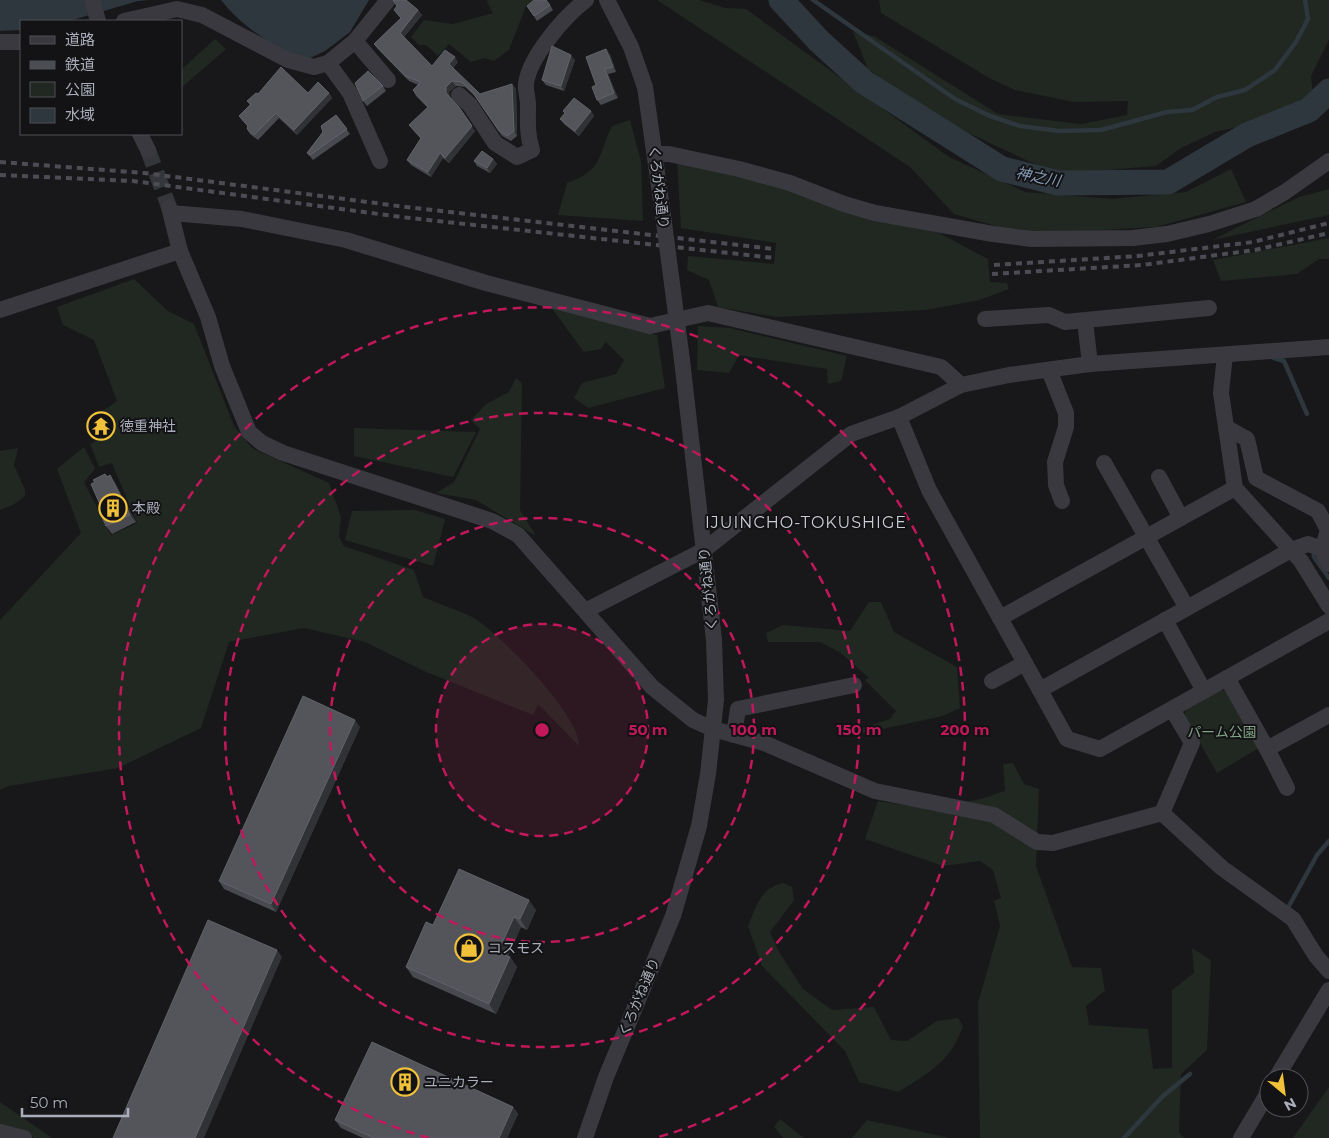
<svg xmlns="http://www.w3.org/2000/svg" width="1329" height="1138" viewBox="0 0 1329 1138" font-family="Montserrat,'Noto Sans JP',sans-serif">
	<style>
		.green { fill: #202821 }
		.water { fill: #2e363e }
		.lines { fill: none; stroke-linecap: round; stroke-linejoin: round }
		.stream { stroke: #2e363e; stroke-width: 4.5 }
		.river { stroke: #2e363e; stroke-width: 25 }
		.minor-tunnel { stroke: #35363a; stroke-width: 16; stroke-dasharray: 16 8; stroke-linecap: butt }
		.minor { stroke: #39393f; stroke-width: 16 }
		.rail { stroke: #4c4d54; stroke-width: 4; stroke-dasharray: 6 5; stroke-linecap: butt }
		.minor-bridge { stroke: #39393f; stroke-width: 16 }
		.wall { fill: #494a4f }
		.shaded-wall { fill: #313235 }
		.building { fill: #54555b; stroke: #61636a }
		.ring { fill: none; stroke: #c2185b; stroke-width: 2.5; stroke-dasharray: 9 6 }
		.labels { text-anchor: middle; stroke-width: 4; stroke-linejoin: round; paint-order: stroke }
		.street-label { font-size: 14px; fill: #aaaeba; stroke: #131315 }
		.poi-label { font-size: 14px; fill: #aaaeba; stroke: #131315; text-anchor: start }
		.park-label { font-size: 14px; fill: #81a486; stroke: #131315 }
		.water-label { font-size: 15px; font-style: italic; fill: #8299b4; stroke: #131315 }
		.quarter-label { font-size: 16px; letter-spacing: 1px; fill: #cbcdd6; stroke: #131315 }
		.centre { fill: #c2185b; stroke: #131315; stroke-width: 2.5 }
		.ring-label { font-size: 15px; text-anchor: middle; font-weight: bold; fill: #c2185b; stroke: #131315; stroke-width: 4; stroke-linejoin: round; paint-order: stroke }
	</style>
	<rect width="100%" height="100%" fill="#18181a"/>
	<g class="green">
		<polygon points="488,0 535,0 526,6 509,50 494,61 485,58 471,62 449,44 438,56 426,45 419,45 411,37 424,20 453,24 493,13 487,2"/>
		<polygon points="657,0 699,0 725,8 746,9 949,157 1025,192 1112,199 1186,192 1231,169 1246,202 1156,227 1065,232 1013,231 954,214 910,167"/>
		<polygon points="879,0 1329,0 1329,40 1311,76 1313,95 1246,125 1215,132 1181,148 1156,166 1056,174 941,120 868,69 853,32 874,36 998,114 1081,124 1127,115 1128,101 1074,102 1015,90 991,79 881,13"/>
		<polygon points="215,39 226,49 181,88 181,70"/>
		<path d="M630,120L641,161L643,221L558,215L567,183C604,170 597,156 612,126Z"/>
		<polygon points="677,159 741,174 860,212 939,233 988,259 990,282 1007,283 1009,289 979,300 926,310 776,317 718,307 709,280 687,270 688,256 774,264 776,243 681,228"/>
		<polygon points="1329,189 1329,215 1212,240 1299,197"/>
		<polygon points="1329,238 1329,259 1319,259 1297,274 1221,281 1213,260"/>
		<path d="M134,279L168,311L194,324L234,426L252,448L329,483L341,517L339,537L344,546L414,570L423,597C439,604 456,609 472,617C499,632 581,716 579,746L538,704L533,715L424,671L365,642L304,628L229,642L201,728L118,768L9,786L0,790V620L81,533L57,469L84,447L95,469L84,482L111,535L137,523L112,463L99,467L90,444L105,435L97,415L117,401L94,340L63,325L57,307Z"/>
		<polygon points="550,306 657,335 665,388 588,408 574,398 582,383 616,374 624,360 606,342 601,349 584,352"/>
		<polygon points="698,326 730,328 847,356 841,381 828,384 827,369 739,355 729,373 697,370"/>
		<polygon points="516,378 522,383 520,510 536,536 476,500 436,493 454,482 480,429 471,420 486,404 509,392"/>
		<polygon points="354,428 476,432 453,477 354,456"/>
		<polygon points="18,448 14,465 25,490 25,496 13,505 0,510 0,451"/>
		<polygon points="415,510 445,519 433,566 345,540 352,511"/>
		<polygon points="869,602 881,602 894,632 957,667 960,708 943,716 859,734 862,728 890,719 896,711 865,680 869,678 841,653 820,642 768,642 766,633 783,625 850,631"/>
		<polygon points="1220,690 1227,691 1259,748 1217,773 1184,715 1187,709"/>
		<polygon points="1013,763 1024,784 1039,789 1036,866 1072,967 1101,968 1105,991 1086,1006 1089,1025 1148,1029 1153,1069 1172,1068 1172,990 1194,973 1192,948 1211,960 1207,1050 1181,1074 1179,1132 1184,1138 980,1138 978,1003 1000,926 994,901 1001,898 993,870 980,861 943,866 865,839 878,801 930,809 981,799 1005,791 1003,764"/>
		<path d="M783,883L792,887L794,900L770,932L779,952L803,989L832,1010L874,1007L891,1040L907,1041L937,1021L958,1018L963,1026C951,1062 929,1072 899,1092L859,1082L845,1051L762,966L748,926C756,907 760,888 783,883Z"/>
		<polygon points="1329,1087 1329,1138 1293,1138"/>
		<polygon points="0,1102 52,1138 34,1138 18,1128 0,1126"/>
		<polygon points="780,1119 804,1138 783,1138 774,1127"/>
		<polygon points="867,1120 950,1138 852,1138"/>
	</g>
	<g class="water">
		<polygon points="0,0 150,0 138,1 69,21 21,21 21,30 0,31"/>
		<path d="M221,0H369L350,32L325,51L302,62C272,44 243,28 221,0Z"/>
	</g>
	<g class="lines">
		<g class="stream">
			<polyline points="813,0 955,99 990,116 1020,126 1059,131 1101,130 1167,112 1192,110 1217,97 1245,90 1275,70 1296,42 1308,19 1305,0"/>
			<polyline points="1274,358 1284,361 1307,414"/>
			<polyline points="1314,549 1314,557 1329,578"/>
			<polyline points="1289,906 1317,855 1329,841"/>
			<polyline points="1124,1138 1163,1096 1190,1074"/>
		</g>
		<polyline class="river" points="781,0 819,41 864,82 1002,169 1058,183 1168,182 1247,135 1309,110 1329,91"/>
		<polyline class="minor-tunnel" points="148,150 169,207"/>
		<g class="minor">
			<polyline points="92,0 98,21"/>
			<polyline points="607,0 631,47 645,87 663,215"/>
			<polyline points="124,21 177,9 202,15 288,60 314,67 328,63 355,41 388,0"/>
			<polyline points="355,41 388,80"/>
			<polyline points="0,42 21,42"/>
			<polyline points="328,63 350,93 380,161"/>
			<path d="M459,95L470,105L495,143L517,157L532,150C527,134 528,124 528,108C529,100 525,92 526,84C529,57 565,16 586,0"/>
			<polyline points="140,134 148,150"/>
			<polyline points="655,154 669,154 739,169 790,183 844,204 875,213 993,234 1032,239 1133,238 1167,234 1209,224 1256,209 1285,192 1329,161"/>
			<polyline points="169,207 180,251 208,317 222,366 249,432 262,443 283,453 492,521 518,535 652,687 693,720 713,729 764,743 875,791 994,815 1037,842 1053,843 1162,813 1222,868 1293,919 1316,956 1329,971"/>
			<polyline points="171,213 242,219 346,240 486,283 650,326 708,313 941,367 961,385"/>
			<polyline points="0,310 180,251"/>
			<polyline points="985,319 1049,315 1065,322 1209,308"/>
			<polyline points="1085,321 1090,364"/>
			<polyline points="1225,355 1221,393 1235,488 1301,561 1329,606"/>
			<polyline points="1049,370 1066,413 1066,427 1055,462 1056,485 1062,501"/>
			<polyline points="899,417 929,490 1067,739 1100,749 1329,621"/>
			<path d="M1227,428L1247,439L1256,478L1318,511L1328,530C1324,543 1320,552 1329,564"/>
			<polyline points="1104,463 1187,608"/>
			<polyline points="1159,477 1181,518"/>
			<polyline points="587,610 704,550 851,434 899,417 961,385 1009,375 1090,364 1329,347"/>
			<polyline points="1000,618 1235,488"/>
			<polyline points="1165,620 1204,691"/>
			<polyline points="1227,678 1267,749 1329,715"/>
			<polyline points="992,681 1025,663"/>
			<polyline points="1040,690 1291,550 1308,544 1323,549"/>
			<polyline points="734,735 738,709 854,685"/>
			<polyline points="1267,749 1287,788"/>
			<polyline points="1162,813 1192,743 1172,709"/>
			<polyline points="1276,1078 1329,990"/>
			<polyline points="0,1132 24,1138"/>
			<polyline points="585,1138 606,1077 673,916 699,826 708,774 716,700 714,640 682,360"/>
			<polyline points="1241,1138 1269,1091"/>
		</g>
		<g class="rail">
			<polyline points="0,162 144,173 406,207 774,249"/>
			<polyline points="0,175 133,181 401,217 775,258"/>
			<polyline points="994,265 1138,256 1253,242 1329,223"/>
			<polyline points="992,274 1142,265 1255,250 1329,233"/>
		</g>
		<polyline class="minor-bridge" points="663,215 682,360"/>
	</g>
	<g class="wall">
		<polygon points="550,5 553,10 537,21 527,6"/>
		<polygon points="394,10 418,10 422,15 404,37 432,66 458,62 453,68 480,94 512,84 516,89 517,136 511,141 502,136 476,97 465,87 456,86 449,92 450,97 475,131 449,163 443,158 431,177 411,165 407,160 421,139 409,125 428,108 416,96 413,90 418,85 409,81 378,49 374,44 401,18"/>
		<polygon points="610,54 616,72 608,74 618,98 601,105 597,100 596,85"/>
		<polygon points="575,60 564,91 546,85 542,80"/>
		<polygon points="383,86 386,91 367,106 363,101"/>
		<polygon points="329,93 332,98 297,135 279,118 258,140 250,134 247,129 248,127 239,116 250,105 247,101 258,94"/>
		<polygon points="563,111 591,111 594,116 579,136 564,124 560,119 565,113"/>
		<polygon points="336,115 350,134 313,160 307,153"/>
		<polygon points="493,159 497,164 490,173 477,166 474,161"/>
		<polygon points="105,474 115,483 136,522 112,534 106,526 102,509 95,482"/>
		<polygon points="360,727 276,912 224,889 219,881"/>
		<polygon points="536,910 527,930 521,927 508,956 510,957 517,967 496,1014 413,977 406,967 433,925"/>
		<polygon points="513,1107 518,1114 507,1138 363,1138 341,1128 335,1120"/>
	</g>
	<g class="shaded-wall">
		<polygon points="418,10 422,15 403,38 400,33"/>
		<polygon points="606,49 610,54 616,72 613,67"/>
		<polygon points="571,55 575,60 564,91 561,86"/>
		<polygon points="455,57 458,62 452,69 449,64"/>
		<polygon points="605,69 608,74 618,98 614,93"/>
		<polygon points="452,81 456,86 449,92 450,98 446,93 446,87"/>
		<polygon points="512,84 516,89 517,136 514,131"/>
		<polygon points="329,93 332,98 297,135 294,130"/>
		<polygon points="459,107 475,131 449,163 445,158"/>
		<polygon points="591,111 594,116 579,136 575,131"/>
		<polygon points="440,153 443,158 431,177 428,172"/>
		<polygon points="493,159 497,164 490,173 487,168"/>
		<polygon points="110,475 115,483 136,522 130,515"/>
		<polygon points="355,720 360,727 276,912 271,904"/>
		<polygon points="529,900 536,910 527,930 520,919"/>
		<polygon points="514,917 521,927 505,962 498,952"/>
		<polygon points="277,950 282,957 204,1138 195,1138"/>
		<polygon points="510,957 517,967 496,1014 489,1004"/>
		<polygon points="513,1107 518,1114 507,1138 499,1138"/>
	</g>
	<g class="building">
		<polygon points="393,0 406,0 418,10 400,33 432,66 445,50 455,57 449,64 480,94 512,84 514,131 507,136 499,131 473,93 462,82 452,81 446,87 446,93 459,107 472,126 445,158 440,153 428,172 407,160 421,138 409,125 428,107 413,90 421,82 405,76 374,44 401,18 394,10 397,6"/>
		<polygon points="534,0 546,0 550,5 534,16 527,6"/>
		<polygon points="552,46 571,55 561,86 542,80"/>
		<polygon points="606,49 613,67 605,69 614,93 597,100 592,87 596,85 586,57"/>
		<polygon points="281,67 308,93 318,82 329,93 294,130 276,113 254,135 247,129 248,126 239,116 251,104 247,101 256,93 258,94"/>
		<polygon points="368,71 383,86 363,101 355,83"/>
		<polygon points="574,98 591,111 575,131 560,119 565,113 563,111"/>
		<polygon points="336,115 347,129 310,155 307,153 323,132 321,126"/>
		<polygon points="482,151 493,159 487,168 474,161"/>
		<polygon points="105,474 107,477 110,475 130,515 106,526 99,510 102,509 91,484 95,482 93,480"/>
		<polygon points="303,696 355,720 271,904 219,881"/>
		<polygon points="459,869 529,900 520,919 514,917 498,952 510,957 489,1004 406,967 426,922 433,925"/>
		<polygon points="208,920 277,950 195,1138 113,1138"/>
		<polygon points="372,1042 513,1107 499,1138 374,1138 335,1120"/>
	</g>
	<circle cx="542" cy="730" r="106" fill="#c2185b" fill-opacity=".12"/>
	<g class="ring">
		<circle cx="542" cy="730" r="106"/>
		<circle cx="542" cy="730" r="212"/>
		<circle cx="542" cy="730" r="317"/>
		<path d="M429 1138A423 423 0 1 1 655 1138"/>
	</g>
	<defs>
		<g id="temple-ring" transform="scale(1.4375)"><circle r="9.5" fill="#131315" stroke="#f1c139" stroke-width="1.5"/><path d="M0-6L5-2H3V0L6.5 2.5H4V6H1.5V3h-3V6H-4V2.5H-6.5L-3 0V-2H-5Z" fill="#f1c139"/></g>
		<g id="building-ring" transform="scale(1.4375)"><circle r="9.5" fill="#131315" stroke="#f1c139" stroke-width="1.5"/><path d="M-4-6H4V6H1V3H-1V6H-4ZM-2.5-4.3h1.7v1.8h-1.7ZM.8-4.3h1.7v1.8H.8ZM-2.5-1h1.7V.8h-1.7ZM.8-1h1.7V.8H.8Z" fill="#f1c139"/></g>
		<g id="shop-ring" transform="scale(1.4375)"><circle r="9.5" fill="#131315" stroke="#f1c139" stroke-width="1.5"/><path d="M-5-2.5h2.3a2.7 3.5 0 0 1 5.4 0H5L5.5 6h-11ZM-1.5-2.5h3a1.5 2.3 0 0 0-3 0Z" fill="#f1c139"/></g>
	</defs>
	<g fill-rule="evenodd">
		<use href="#temple-ring" x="101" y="426"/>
		<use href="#building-ring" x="113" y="508"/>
		<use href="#shop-ring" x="469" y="948"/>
		<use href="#building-ring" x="405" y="1082"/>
	</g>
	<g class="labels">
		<g class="street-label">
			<text transform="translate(659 187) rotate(83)" y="5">くろがね通り</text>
			<text transform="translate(708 589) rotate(-96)" y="5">くろがね通り</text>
			<text transform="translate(639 997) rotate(-67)" y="5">くろがね通り</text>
		</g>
		<g class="poi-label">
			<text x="120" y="431">徳重神社</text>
			<text x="132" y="513">本殿</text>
			<text x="488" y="953">コスモス</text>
			<text x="424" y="1087">ユニカラー</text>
		</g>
		<g class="park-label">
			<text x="1222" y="737">パーム公園</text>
		</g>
		<g class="water-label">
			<text transform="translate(1038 177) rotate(11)" y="5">神之川</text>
		</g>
		<g class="quarter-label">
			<text x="806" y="528">IJUINCHO-TOKUSHIGE</text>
		</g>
	</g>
	<circle cx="542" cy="730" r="8" class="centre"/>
	<g class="ring-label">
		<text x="648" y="735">50 m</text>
		<text x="754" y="735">100 m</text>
		<text x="859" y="735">150 m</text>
		<text x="965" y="735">200 m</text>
	</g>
	<rect x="20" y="20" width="162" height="115" fill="#131315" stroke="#4f5157"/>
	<rect x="30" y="36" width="25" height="8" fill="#39393f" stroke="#4f5157"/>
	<text x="65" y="45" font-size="15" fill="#aaaeba">道路</text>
	<rect x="30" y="61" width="25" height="8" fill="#4c4d54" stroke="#4f5157"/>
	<text x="65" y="70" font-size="15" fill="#aaaeba">鉄道</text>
	<rect x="30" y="82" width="25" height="15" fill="#202821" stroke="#4f5157"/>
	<text x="65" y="95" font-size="15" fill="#aaaeba">公園</text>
	<rect x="30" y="108" width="25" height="15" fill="#2e363e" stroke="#4f5157"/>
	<text x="65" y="120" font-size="15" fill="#aaaeba">水域</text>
	<g transform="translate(1284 1093) rotate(151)"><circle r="24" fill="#131315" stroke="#4f5157"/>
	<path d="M0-4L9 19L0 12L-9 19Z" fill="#f1c139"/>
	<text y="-8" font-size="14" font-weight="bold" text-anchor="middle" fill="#aaaeba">N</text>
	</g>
	<path d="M22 1108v8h106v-8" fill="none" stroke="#aaaeba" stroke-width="2.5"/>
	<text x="30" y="1108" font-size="15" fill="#aaaeba" stroke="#131315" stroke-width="4" paint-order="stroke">50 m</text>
</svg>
